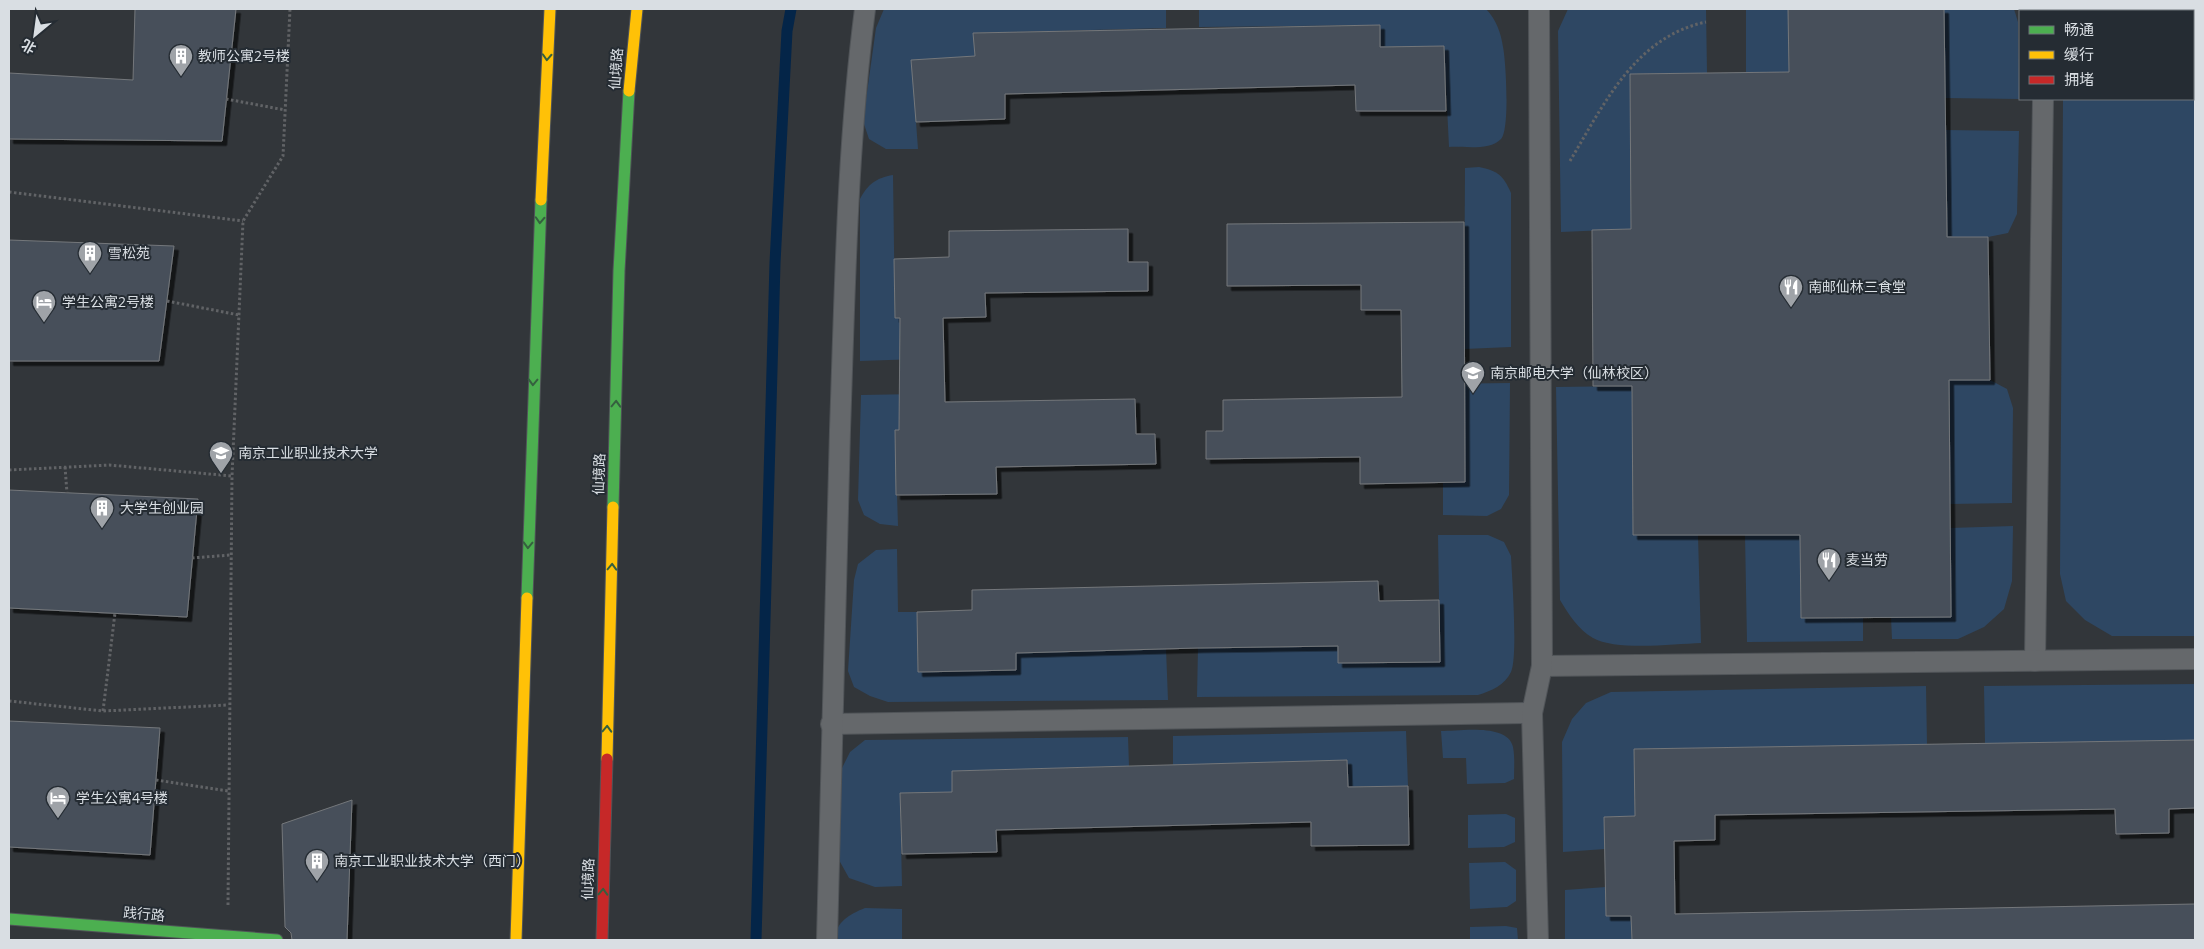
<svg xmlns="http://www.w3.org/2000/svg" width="2204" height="949" viewBox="0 0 2204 949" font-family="'Open Sans','Noto Sans SC',sans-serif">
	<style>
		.green { fill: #2e4763 }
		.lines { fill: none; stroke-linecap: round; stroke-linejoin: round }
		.stream { stroke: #042548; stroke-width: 11 }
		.building { fill: #47505a; stroke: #74777b; filter: url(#shadow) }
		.lane-casing { stroke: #505458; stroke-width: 22 }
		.fast-casing { stroke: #505458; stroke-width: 13 }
		.slow-casing { stroke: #505458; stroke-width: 13 }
		.jam-casing { stroke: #505458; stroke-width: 13 }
		.path { stroke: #616366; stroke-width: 3; stroke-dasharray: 2.5 2.5; stroke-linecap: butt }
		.lane { stroke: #65686b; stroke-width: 20 }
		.fast { stroke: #4caf50; stroke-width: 11 }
		.slow { stroke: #ffc107; stroke-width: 11 }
		.jam { stroke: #c62828; stroke-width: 11 }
		.oneway { stroke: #35603f }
		.labels { text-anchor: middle; stroke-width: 4; stroke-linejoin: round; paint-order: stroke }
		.poi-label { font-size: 14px; fill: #d9dee3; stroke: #252c33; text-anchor: start }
		.street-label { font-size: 14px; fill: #d9dee3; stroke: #252c33 }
	</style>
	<defs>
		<filter id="shadow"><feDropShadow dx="4.5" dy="4.5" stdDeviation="0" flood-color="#0009"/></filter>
	</defs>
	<rect width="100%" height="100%" fill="#32363a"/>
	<g class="green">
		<polygon points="884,9 1166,9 1166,28 974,33 975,56 916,122 918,149 886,149 869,139 863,121 876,28"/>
		<path d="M1199,9H1486C1496,19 1501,33 1503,47C1506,61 1510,130 1501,139C1490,151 1464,146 1449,147L1444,46L1380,47V25L1199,27Z"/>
		<polygon points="1568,9 1706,9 1707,73 1630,74 1631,229 1561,232 1558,31"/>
		<polygon points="1746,9 1788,9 1789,72 1746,73"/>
		<polygon points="1944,9 2014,9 2018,22 2019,99 1945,98"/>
		<polygon points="2070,9 2195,9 2195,636 2112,636 2085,620 2066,601 2060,574 2063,99 2193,99 2193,11 2069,11"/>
		<polygon points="1945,130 2019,131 2017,214 2008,233 1988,237 1947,237"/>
		<path d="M1479,167C1498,171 1503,175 1511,193V347L1464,349L1465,168Z"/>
		<path d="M893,175L895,318L916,319L918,359L860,361V199C868,184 876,178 893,175Z"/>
		<polygon points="1949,380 1990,380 2007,389 2013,408 2012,503 1950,504"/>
		<polygon points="1510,383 1509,495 1501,509 1487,516 1443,515 1443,483 1465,482 1464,427 1434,384"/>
		<path d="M1632,386L1633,535H1698L1701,643C1674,644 1615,651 1593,638C1578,629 1569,615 1560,600L1556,387Z"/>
		<polygon points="918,394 919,430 895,430 898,526 880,524 864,515 858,500 861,395"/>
		<polygon points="2013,526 2012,581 2004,609 1984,627 1958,639 1892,639 1891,617 1951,617 1950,528"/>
		<path d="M1438,535H1488L1504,542L1511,556C1512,577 1518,657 1511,672C1505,685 1491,691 1478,695L1197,697L1198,648L1338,646L1339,663L1440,662Z"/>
		<polygon points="1745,535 1800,535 1801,618 1863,618 1863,641 1747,642"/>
		<polygon points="897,549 898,612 917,612 918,672 1016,670 1016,653 1166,649 1168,700 888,702 870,696 854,687 848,671 854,580 858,564 876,550"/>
		<polygon points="2195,684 2195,740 1985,744 1984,686"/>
		<polygon points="1926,686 1927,745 1634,749 1635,816 1604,817 1605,849 1563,852 1562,742 1572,719 1586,703 1611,692"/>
		<polygon points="1406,731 1408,786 1348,787 1347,760 1173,765 1173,736"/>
		<path d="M1441,731C1460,731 1508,723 1513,747C1515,757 1514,769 1514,779L1505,783L1467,784L1466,758H1443Z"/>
		<polygon points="1128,737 1129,766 953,771 952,792 900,793 902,886 875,887 849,878 839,860 839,774 850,752 865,740"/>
		<polygon points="1506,814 1515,818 1515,842 1504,847 1468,848 1468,815"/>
		<polygon points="1505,862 1516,870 1516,901 1507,907 1470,909 1469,863"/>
		<polygon points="1606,887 1606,916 1631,916 1632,940 1565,940 1565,890"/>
		<path d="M865,908L902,909V940H835C835,922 850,914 865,908Z"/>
		<polygon points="1506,926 1517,928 1518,940 1470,940 1470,927"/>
	</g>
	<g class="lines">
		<polyline class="stream" points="756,940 775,263 787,31 791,9"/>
	</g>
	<g class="building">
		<polygon points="135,9 236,9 222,141 9,139 9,73 133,80"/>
		<polygon points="1788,9 1944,9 1947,237 1988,237 1990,380 1949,380 1951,617 1801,618 1800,535 1633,535 1632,386 1593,386 1592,230 1631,229 1630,74 1789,72"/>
		<polygon points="1380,25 1380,47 1444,46 1446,111 1356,111 1355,85 1005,94 1005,119 916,122 911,60 975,56 973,33"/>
		<polygon points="1464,222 1465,482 1360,484 1360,457 1206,459 1206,431 1223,431 1223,400 1402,397 1401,310 1361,310 1361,285 1227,286 1227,224"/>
		<polygon points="1128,229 1128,262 1148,262 1148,291 985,293 986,317 943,318 945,402 1135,399 1136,434 1155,434 1156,464 996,467 997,494 896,495 895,430 899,430 900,318 895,318 894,259 949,257 949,231"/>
		<polygon points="9,240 174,246 159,361 9,361"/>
		<polygon points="9,490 198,499 187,617 9,608"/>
		<polygon points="1378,581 1379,601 1439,600 1440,662 1338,663 1338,646 1198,648 1016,653 1016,670 918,672 917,612 972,610 972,590"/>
		<polygon points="9,721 160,728 150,855 9,847"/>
		<polygon points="2195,740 2195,808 2169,809 2169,833 2116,834 2115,809 1715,815 1715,840 1674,841 1675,914 2195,904 2195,940 1632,940 1631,916 1606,916 1604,817 1635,816 1634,749"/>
		<polygon points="1347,760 1348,787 1408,786 1409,845 1311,846 1311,822 996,830 997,852 902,854 900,793 952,792 952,771"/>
		<polygon points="352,800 347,940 292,940 291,933 285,927 282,824"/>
	</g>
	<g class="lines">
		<g class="lane-casing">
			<g id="lane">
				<polyline points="2044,11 2044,9"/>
				<polyline points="2035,661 2043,99"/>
				<polyline points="1542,666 2195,659"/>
				<polyline points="831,724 1532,713"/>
				<path d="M827,940C830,770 835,600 840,430C845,289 847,148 865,9"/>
				<polyline points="1538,940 1532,713 1542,666 1539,9"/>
			</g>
		</g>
		<g class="fast-casing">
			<g id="fast">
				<polyline points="613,507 619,271 629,91"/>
				<polyline points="527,598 541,200"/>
				<polyline points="9,919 277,940"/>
			</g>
		</g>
		<g class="slow-casing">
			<g id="slow">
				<polyline points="629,91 637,9"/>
				<polyline points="541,200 550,9"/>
				<polyline points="607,759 613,507"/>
				<polyline points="516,940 527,598"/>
			</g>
		</g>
		<g class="jam-casing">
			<polyline id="jam" points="602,940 607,759"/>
		</g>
		<g class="path">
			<polyline points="226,99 285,110"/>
			<path d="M1570,161C1604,104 1635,37 1706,22"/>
			<polyline points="9,192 243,221"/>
			<polyline points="167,301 239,315"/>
			<polyline points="65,467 67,493"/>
			<polyline points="9,470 109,465 232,476"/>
			<polyline points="192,558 230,555"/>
			<polyline points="9,701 103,711 228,705"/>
			<polyline points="103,711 115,613"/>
			<polyline points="156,780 228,791"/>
			<polyline points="228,905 232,476 243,221 283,156 290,9"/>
		</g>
		<use href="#lane" class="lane"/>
		<use href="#fast" class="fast"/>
		<use href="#slow" class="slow"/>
		<use href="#jam" class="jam"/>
	</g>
	<defs><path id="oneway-chevron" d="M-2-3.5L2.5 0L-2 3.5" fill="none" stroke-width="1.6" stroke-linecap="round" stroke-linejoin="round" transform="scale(1.25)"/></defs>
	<g class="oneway">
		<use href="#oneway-chevron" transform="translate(547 57) rotate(93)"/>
		<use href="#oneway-chevron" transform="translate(540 220) rotate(93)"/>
		<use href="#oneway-chevron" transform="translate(533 382) rotate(92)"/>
		<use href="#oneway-chevron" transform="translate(616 404) rotate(-88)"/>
		<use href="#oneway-chevron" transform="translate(528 545) rotate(92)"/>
		<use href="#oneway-chevron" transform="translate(612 567) rotate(-88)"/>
		<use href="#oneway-chevron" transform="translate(607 729) rotate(-88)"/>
		<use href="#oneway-chevron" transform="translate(603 892) rotate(-88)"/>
	</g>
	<defs>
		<g id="building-pin" transform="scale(1.25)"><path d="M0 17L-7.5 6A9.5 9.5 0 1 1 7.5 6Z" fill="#9fa3a8" stroke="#252c33"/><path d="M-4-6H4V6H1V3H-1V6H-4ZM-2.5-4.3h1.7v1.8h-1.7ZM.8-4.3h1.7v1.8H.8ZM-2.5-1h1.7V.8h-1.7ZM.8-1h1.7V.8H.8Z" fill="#fff"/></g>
		<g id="restaurant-pin" transform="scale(1.25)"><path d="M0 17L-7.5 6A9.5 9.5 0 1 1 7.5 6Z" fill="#9fa3a8" stroke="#252c33"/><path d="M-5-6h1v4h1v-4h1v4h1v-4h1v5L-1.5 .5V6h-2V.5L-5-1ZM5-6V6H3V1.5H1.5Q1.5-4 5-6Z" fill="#fff"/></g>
		<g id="hotel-pin" transform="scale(1.25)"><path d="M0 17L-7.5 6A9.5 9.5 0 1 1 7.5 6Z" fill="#9fa3a8" stroke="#252c33"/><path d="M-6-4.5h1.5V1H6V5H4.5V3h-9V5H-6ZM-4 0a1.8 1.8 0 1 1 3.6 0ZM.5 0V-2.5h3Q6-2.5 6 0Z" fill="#fff"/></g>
		<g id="university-pin" transform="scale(1.25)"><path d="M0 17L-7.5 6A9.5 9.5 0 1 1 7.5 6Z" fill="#9fa3a8" stroke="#252c33"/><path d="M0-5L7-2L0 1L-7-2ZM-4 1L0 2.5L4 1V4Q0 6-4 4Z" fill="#fff"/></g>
	</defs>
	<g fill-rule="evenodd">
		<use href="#building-pin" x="181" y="56"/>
		<use href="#building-pin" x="90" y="253"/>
		<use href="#restaurant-pin" x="1791" y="287"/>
		<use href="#hotel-pin" x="44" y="302"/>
		<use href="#university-pin" x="1473" y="373"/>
		<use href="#university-pin" x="221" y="453"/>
		<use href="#building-pin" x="102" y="508"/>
		<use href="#restaurant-pin" x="1829" y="560"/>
		<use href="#hotel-pin" x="58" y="798"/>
		<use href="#building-pin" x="317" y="861"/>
	</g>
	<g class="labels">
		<g class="poi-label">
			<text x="198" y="61">教师公寓2号楼</text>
			<text x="108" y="258">雪松苑</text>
			<text x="1808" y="292">南邮仙林三食堂</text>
			<text x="62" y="307">学生公寓2号楼</text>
			<text x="1490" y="378">南京邮电大学（仙林校区）</text>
			<text x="238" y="458">南京工业职业技术大学</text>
			<text x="120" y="513">大学生创业园</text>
			<text x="1846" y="565">麦当劳</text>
			<text x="76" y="803">学生公寓4号楼</text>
			<text x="334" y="866">南京工业职业技术大学（西门）</text>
		</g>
		<g class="street-label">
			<text transform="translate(616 69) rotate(-86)" y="5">仙境路</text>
			<text transform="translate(599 474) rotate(-88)" y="5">仙境路</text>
			<text transform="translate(588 879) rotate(-88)" y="5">仙境路</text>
			<text transform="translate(144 914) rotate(5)" y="5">践行路</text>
		</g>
	</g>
	<rect width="2204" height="949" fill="none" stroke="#d9dee3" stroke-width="20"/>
	<rect x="2019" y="10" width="175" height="90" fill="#252c33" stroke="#6d7379"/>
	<rect x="2029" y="26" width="25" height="8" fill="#4caf50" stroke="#6d7379"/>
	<text x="2064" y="35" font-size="15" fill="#d9dee3">畅通</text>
	<rect x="2029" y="51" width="25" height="8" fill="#ffc107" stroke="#6d7379"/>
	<text x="2064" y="60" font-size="15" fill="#d9dee3">缓行</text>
	<rect x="2029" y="76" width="25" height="8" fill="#c62828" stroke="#6d7379"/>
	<text x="2064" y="85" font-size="15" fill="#d9dee3">拥堵</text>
	<g transform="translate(35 35) rotate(209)" stroke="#252c33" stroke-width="4" paint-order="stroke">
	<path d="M0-4L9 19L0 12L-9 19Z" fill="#d9dee3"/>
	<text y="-8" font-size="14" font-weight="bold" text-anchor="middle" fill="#d9dee3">北</text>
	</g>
</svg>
